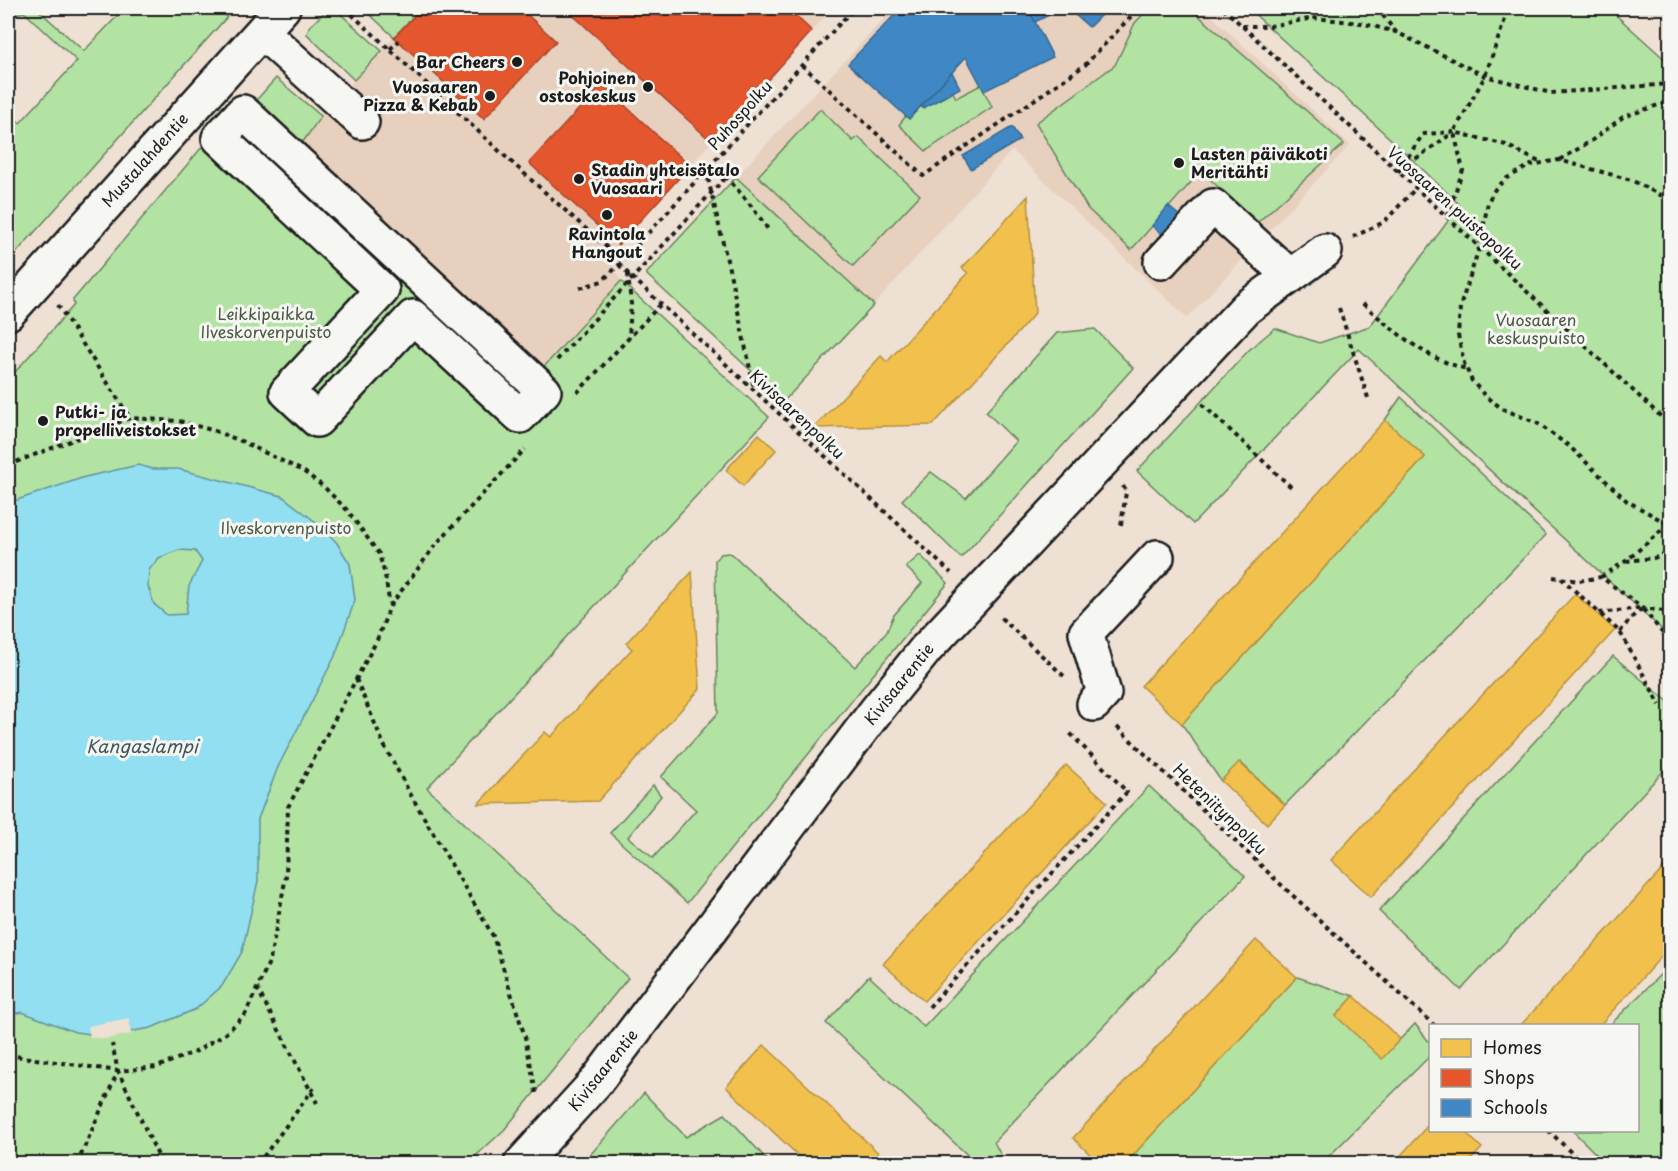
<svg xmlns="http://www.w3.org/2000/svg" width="1678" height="1171" viewBox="0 0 1678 1171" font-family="'Playpen Sans',sans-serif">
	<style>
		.built { fill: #e8d0be }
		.green { fill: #b3e3a3; stroke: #688060; stroke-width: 1.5 }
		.water { fill: #91dff0; stroke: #62919b; stroke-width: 1.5; fill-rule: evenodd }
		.pier { fill: #eee0d3 }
		.homes { fill: #f2c14e; stroke: #b2903f; stroke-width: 1.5 }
		.shops { fill: #e4572e; stroke: #a84529; stroke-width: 1.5 }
		.schools { fill: #3f88c5; stroke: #346892; stroke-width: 1.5 }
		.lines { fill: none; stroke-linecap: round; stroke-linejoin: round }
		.minor-casing { stroke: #1c1c1c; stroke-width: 38 }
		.path { stroke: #1c1c1c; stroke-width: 4; stroke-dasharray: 4.5 4.5; stroke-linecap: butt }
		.minor { stroke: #f6f6f2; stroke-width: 33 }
		.poi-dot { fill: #1c1c1c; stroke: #f6f6f2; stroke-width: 2 }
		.labels { text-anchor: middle; stroke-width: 6; stroke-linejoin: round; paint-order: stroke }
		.poi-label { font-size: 16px; font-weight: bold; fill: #1c1c1c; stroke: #f6f6f2; text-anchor: end }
		.street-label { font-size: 16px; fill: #1c1c1c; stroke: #f6f6f2 }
		.park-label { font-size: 16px; fill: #495844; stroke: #f6f6f2 }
		.water-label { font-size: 18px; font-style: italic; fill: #3f565c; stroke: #f6f6f2 }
	</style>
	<rect width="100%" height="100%" fill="#eee0d3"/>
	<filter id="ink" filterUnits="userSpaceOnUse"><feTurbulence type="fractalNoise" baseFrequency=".0167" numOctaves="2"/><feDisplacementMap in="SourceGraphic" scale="12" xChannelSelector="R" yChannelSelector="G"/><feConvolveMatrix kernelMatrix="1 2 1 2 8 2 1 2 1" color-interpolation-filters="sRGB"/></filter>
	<g filter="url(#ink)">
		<g class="built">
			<polygon points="421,8 833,8 608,256 621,281 533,379 296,153 321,116"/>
			<polygon points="894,8 1203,8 1350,145 1187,318 1012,150 874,305 736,177"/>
		</g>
		<g class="green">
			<polygon points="13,8 36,8 84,51 125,8 217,8 227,17 8,262 8,112 20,123 77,61 24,12 8,16"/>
			<polygon points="329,8 336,10 382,51 354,80 307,34 309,27"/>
			<polygon points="363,8 421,8 394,37"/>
			<polygon points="1149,8 1190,8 1344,144 1257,223 1201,171 1131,250 1088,209 1036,123 1115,65 1135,23"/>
			<polygon points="1248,8 1608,8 1670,64 1670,637 1359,349 1193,524 1137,471 1249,350 1275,328 1319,343 1370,326 1460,205 1395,143"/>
			<polygon points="276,78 321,116 296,152 533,379 621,281 769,417 427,788 628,978 504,1130 468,1163 8,1164 8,380 74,305 73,300 213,134 221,140"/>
			<polygon points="981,85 992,107 926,151 899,125 906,116 909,119 921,106 923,108 953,92 956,98"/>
			<polygon points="820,109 853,141 858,137 920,195 853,266 758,176"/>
			<polygon points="736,177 874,305 784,401 646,274"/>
			<polygon points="1095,329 1133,368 961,558 902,500 931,472 966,498 1016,441 986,412 1057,333"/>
			<polygon points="1401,397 1546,535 1285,805 1240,762 1221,781 1182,724 1425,457 1385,420"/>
			<polygon points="728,553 732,554 855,667 886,633 894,615 922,583 906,567 920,555 948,583 687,903 610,833 653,785 661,796 628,837 653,858 696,810 661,777 718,713 715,560 721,554"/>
			<polygon points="1613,656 1670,703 1670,764 1461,990 1379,911"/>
			<polygon points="1149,786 1245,876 994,1142 1005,1163 976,1163 826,1023 869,976 924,1027"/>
			<polygon points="1670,965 1670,1163 1605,1163 1573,1131 1638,1130 1638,1026 1610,1025"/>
			<polygon points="1297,977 1354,996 1336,1016 1382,1058 1415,1024 1430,1043 1430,1056 1322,1163 1125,1164"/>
			<polygon points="644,1093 686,1137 725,1114 770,1163 583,1163"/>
		</g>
		<path class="water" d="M138,465L153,469H178L282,496L321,526L337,543L350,564L355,600L335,656L278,767L258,819V881L242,952L222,986L196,1009L151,1028L106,1036L75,1032L22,1012L8,1015V503L85,477ZM179,550L195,551L202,561L189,586L186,614L167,615L154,604L148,586L149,570L159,558Z"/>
		<polygon class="pier" points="129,1018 131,1034 106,1039 90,1037 88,1026"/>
		<g class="homes">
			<polygon points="1028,196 1035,313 1017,334 933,425 814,428 881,356 887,362 968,273 962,268"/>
			<polygon points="1385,420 1425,457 1182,724 1141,686"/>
			<polygon points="759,434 776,450 743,486 726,470"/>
			<polygon points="692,572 700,689 598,801 478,804 545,732 551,737 632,649 626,643"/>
			<polygon points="1575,594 1615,630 1371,897 1331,860"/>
			<polygon points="1239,762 1285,805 1267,824 1221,781"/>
			<polygon points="1066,765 1107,802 924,1001 883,964"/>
			<polygon points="1670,861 1670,947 1599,1026 1520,1026"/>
			<polygon points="1256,940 1297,977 1125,1164 1100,1164 1073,1138"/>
			<polygon points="1354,996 1400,1039 1382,1059 1336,1016"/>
			<polygon points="764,1045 830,1107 890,1164 807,1164 726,1087"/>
			<polygon points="1430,1123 1430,1130 1463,1130 1482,1148 1467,1164 1393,1164"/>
		</g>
		<g class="shops">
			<polygon points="422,8 520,8 556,41 484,119 394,37"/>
			<polygon points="565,8 787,8 812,31 712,142"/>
			<polygon points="602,84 690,166 618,245 529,163"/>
		</g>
		<g class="schools">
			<polygon points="901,8 1028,8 1053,57 984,91 966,57 909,119 848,64"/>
			<polygon points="1028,8 1055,8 1057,11 1035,22"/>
			<polygon points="1067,8 1108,8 1089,27"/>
			<polygon points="952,72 960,88 923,108 921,106"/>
			<polygon points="1012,127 1020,140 971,169 963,156"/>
			<polygon points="1168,206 1180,216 1163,235 1152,226"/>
		</g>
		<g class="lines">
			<g class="minor-casing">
				<g id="minor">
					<polyline points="262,32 362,122"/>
					<polygon points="243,112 544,391 520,416 413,317 317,420 287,392 382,290 219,138"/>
					<polyline points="1161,262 1213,206 1290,276"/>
					<polyline points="8,313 283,8"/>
					<polyline points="1094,704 1104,693 1086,633 1157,557"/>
					<polyline points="521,1164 595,1083 875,712 926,649 1246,308 1325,251"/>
				</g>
			</g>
			<g class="path">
				<polyline points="345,8 508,159 623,262"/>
				<polyline points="1223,8 1670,425"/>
				<polyline points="1377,8 1395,31"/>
				<polyline points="1242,26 1270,26 1314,18 1361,23 1396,32 1485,76 1551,93 1670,84"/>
				<polyline points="390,49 399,41"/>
				<polyline points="802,65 923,176 1085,65 1139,8"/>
				<polyline points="1560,160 1591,141 1623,117 1670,101"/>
				<path d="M712,164C734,184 752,205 769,231"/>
				<polyline points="1401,169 1454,132"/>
				<polyline points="706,170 730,273 754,388"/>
				<polyline points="1398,172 1423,134 1454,132 1506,145 1541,163"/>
				<polyline points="1670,200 1631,180 1559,160 1531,165 1507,178 1495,189 1488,202 1480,245 1460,307 1458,335 1464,363 1472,381 1486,397 1503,409 1537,423 1569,446 1627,501 1670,525"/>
				<polyline points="1447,216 1463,170 1454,132 1485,76 1509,8"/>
				<polyline points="1353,237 1384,222 1416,188"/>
				<polyline points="619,265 951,573"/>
				<polyline points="628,274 631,304 629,338"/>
				<polyline points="580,288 602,281 619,265 854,8"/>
				<path d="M1363,304C1397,333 1423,358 1467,369"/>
				<polyline points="58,305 130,418"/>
				<polyline points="1339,308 1369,401"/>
				<polyline points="557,360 737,165"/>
				<polyline points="577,393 661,304"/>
				<polyline points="1202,404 1291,487"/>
				<polyline points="8,465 130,418 179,421 215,431 241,441 303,471 324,487 348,511 379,554 385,575 390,606 377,640 288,807 286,876 270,960 245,1015 226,1033 197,1051 157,1067 118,1071 162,1164"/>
				<polyline points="1121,525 1126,492 1123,486"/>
				<polyline points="1626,561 1654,558 1670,552"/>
				<polyline points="1553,577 1579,581 1601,577 1643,608 1670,612"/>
				<polyline points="1601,577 1626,561 1670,523"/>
				<polyline points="1561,578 1620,632 1660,705"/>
				<polyline points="390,606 437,543 525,449"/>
				<polyline points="1643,609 1670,642"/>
				<polyline points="1599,613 1642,608"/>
				<polyline points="1001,618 1064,676"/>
				<polyline points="1620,632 1632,617 1642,609"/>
				<polyline points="356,679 384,745 412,797 493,936 525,1037 537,1097"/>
				<polyline points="1117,727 1276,880 1435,1026"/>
				<polyline points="257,988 317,1103"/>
				<polyline points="929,1007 1127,792 1069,732"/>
				<polyline points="8,1055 118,1071"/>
				<polyline points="1548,1130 1583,1164"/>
				<polyline points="77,1164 118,1071 112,1044"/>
				<polyline points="258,1164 316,1085"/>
			</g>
			<use href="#minor" class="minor"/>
		</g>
	</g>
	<g class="poi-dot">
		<circle cx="517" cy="62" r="6"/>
		<circle cx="648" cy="87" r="6"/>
		<circle cx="490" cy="96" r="6"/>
		<circle cx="1179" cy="163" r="6"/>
		<circle cx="579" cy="179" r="6"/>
		<circle cx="607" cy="215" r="6"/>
		<circle cx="43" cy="421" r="6"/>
	</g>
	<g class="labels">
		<g class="poi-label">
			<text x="505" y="68">Bar Cheers</text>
			<text x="636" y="84">Pohjoinen<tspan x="636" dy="18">ostoskeskus</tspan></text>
			<text x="478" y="93">Vuosaaren<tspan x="478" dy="18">Pizza &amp; Kebab</tspan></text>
			<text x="1191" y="160" text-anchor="start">Lasten päiväkoti<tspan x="1191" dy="18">Meritähti</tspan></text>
			<text x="591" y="176" text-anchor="start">Stadin yhteisötalo<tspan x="591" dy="18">Vuosaari</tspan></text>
			<text x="607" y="240" text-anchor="middle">Ravintola<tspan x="607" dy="18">Hangout</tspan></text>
			<text x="55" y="418" text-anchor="start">Putki- ja<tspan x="55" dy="18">propelliveistokset</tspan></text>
		</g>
		<g class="street-label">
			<text transform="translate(740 115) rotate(-48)" y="6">Puhospolku</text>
			<text transform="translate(145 160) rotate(-48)" y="6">Mustalahdentie</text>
			<text transform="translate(1455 208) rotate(42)" y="6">Vuosaaren puistopolku</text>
			<text transform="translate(797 414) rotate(43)" y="6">Kivisaarenpolku</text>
			<text transform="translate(899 684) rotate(-51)" y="6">Kivisaarentie</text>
			<text transform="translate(1220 809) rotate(44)" y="6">Heteniitynpolku</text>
			<text transform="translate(603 1070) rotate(-51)" y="6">Kivisaarentie</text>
		</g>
		<g class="park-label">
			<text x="266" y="320">Leikkipaikka<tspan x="266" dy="18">Ilveskorvenpuisto</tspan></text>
			<text x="1536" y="326">Vuosaaren<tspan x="1536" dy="18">keskuspuisto</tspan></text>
			<text x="286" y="534">Ilveskorvenpuisto</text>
		</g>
		<g class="water-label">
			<text x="142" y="753">Kangaslampi</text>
		</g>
	</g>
	<rect width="1678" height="1171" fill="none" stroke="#f6f6f2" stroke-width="30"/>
	<rect x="15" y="15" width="1648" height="1141" fill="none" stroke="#1c1c1c" stroke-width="2" filter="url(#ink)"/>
	<rect x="1429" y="1024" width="210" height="108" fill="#f6f6f2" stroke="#9f9f9c" stroke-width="1.5"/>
	<rect x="1441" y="1039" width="30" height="18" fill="#f2c14e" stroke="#9f9f9c" stroke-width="1.5"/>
	<text x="1483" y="1054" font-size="18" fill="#1c1c1c">Homes</text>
	<rect x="1441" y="1069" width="30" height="18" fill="#e4572e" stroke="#9f9f9c" stroke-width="1.5"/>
	<text x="1483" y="1084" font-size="18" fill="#1c1c1c">Shops</text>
	<rect x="1441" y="1099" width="30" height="18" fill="#3f88c5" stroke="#9f9f9c" stroke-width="1.5"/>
	<text x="1483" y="1114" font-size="18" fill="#1c1c1c">Schools</text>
</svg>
